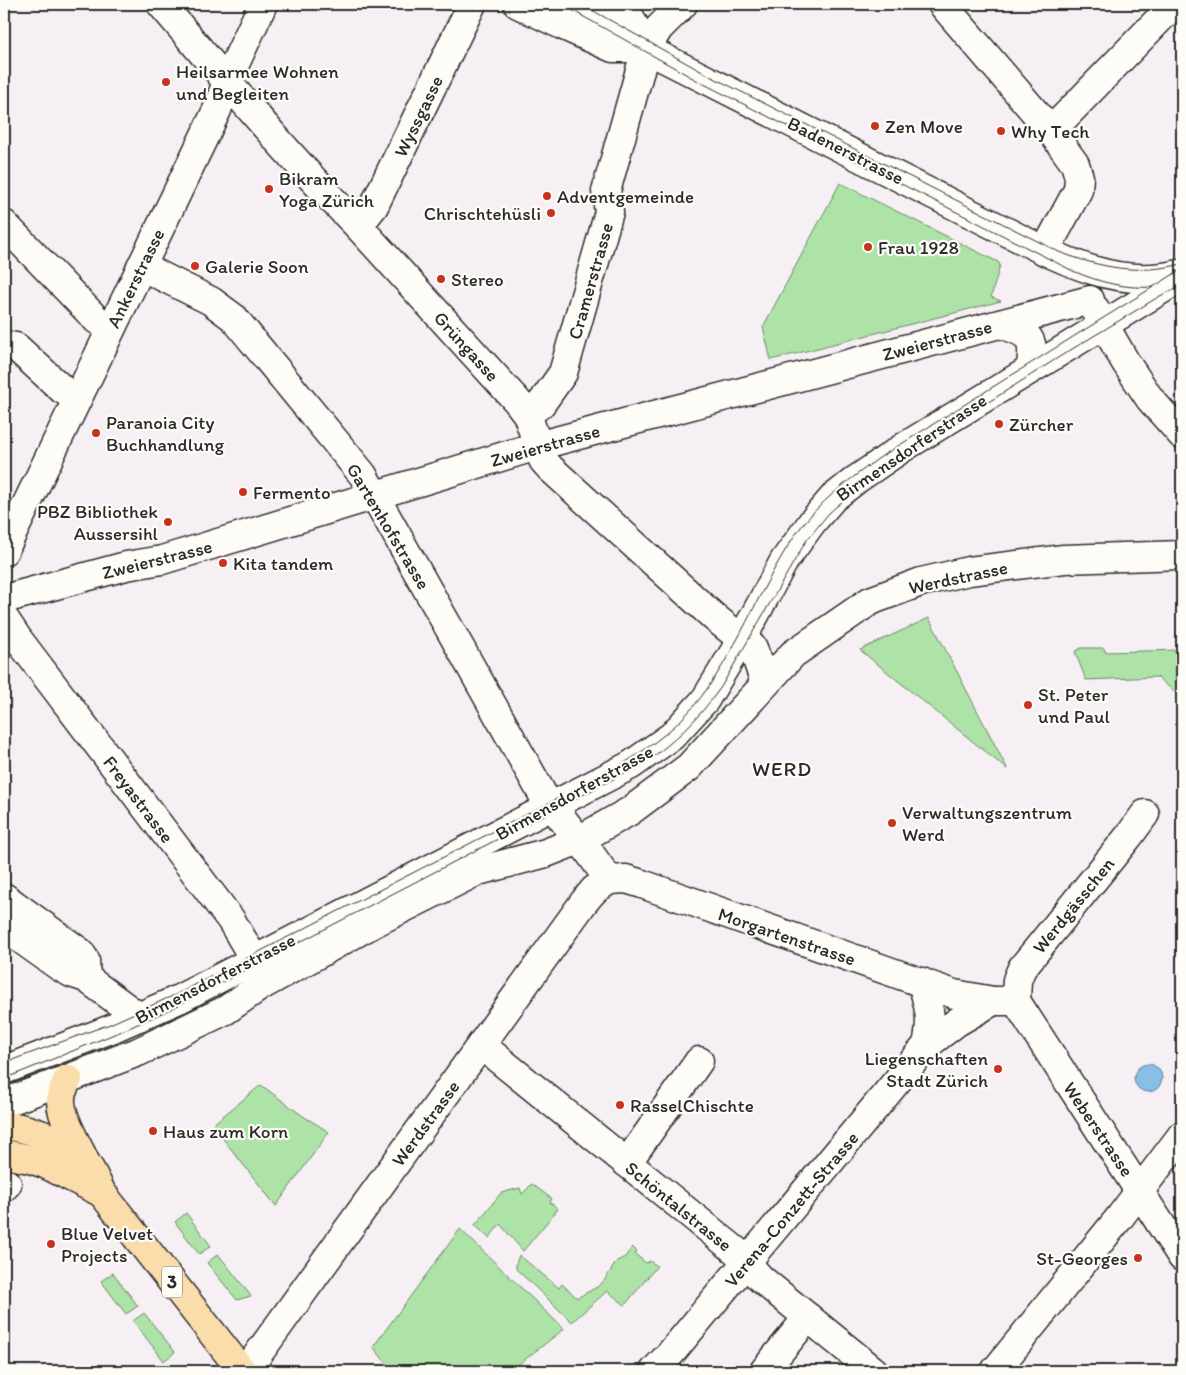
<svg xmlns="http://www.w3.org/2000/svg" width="1186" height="1375" viewBox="0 0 1186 1375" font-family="Itim,sans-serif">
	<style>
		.green { fill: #ade3a6; stroke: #6c8768 }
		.water { fill: #88bfe6; stroke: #63849b }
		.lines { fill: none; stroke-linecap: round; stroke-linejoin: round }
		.minor-casing { stroke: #2b2b2b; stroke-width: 31 }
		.major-casing { stroke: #2b2b2b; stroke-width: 31 }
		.minor { stroke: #fdfcf7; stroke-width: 28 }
		.major { stroke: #fbddab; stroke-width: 28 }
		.tram { stroke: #2b2b2b; stroke-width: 1 }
		.poi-dot { fill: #c8321e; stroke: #fdfcf7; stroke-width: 2 }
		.labels { text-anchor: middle; stroke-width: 4.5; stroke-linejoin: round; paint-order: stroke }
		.shield { fill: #fdfcf7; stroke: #6a6a68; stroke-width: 1 }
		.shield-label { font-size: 18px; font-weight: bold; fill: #2b2b2b }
		.poi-label { font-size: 19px; fill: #2b2b2b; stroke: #fdfcf7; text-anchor: start }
		.street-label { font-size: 19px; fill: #2b2b2b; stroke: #fdfcf7 }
		.quarter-label { font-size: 21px; letter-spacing: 1px; fill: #2b2b2b; stroke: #fdfcf7 }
	</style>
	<rect width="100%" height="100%" fill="#f6eff4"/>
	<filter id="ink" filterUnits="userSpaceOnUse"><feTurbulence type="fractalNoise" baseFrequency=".02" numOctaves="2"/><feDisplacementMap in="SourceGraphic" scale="10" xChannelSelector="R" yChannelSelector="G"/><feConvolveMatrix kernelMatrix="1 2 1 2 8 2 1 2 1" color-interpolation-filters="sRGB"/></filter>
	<g filter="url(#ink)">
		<g class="green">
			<polygon points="840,183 998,262 1000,265 991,297 1001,301 771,360 763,327"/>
			<polygon points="929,618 1008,770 860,650"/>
			<polygon points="1081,648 1104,648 1105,652 1182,650 1182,698 1157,677 1086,680 1075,652"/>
			<polygon points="261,1085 303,1116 329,1132 276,1206 212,1125"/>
			<polygon points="532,1184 552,1199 550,1202 558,1209 523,1251 500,1224 489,1238 475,1225 501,1193 520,1188 522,1194"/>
			<polygon points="186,1213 211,1246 199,1254 175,1222"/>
			<polygon points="460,1229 564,1329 510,1371 393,1371 373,1347"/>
			<polygon points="632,1247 637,1251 635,1254 646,1263 650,1261 657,1266 625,1305 607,1291 572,1322 516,1269 516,1264 519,1255 559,1288 562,1284 577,1298 597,1287 604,1281 617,1261 625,1257"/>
			<polygon points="218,1254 251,1296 237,1300 207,1263"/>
			<polygon points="113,1273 138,1306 126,1314 101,1281"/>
			<polygon points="144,1313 175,1352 164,1361 133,1321"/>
		</g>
		<circle class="water" cx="1148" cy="1078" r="14"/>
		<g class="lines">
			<g class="minor-casing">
				<g id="minor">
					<path d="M161,4C225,79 288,156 358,226L517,401L527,414L543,460L550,468L714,617L753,648L765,683"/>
					<polyline points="518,4 564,26 613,48 627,48"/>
					<path d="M570,4L646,49L1015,236C1066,262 1119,289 1178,274"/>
					<polyline points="612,4 629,15 646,49"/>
					<polyline points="942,4 1051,131 1075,164 1079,177 1078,190 1045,251"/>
					<polyline points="1051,131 1174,4"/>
					<polyline points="4,224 97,320 112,327"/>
					<polyline points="358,226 374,206 472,4"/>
					<polyline points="141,266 211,301 234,318 363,475 543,795 589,852 609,880"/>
					<polyline points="1095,309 1126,363 1150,399 1182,435"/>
					<path d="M1000,324C1030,333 1036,338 1030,370"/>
					<polyline points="4,345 16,347 63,390 77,397"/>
					<polyline points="527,414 541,404 563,373 609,212 606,191 646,49 659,28 683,4"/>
					<polyline points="4,551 217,110 227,81 263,4"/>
					<polyline points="4,599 126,566 162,560 537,446 1090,300"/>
					<polyline points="4,618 18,639 231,920 254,959 257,976"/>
					<polyline points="609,880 626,879 642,884 954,994 993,1001 1016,1001"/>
					<polyline points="4,897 80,952 85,960 86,978"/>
					<polyline points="4,927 60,967 71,973 86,978 139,1017"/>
					<polyline points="1016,1001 1182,1257"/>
					<polyline points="1016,1001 1017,980 1022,968 1129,836 1145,814"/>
					<polyline points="481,1045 736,1251 761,1279 874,1371"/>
					<polyline points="927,1045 957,1022 993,1001"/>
					<polyline points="4,1070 111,1029 179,999 631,765 672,736 705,700 742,639 784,561 813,521 833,498 857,479 904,447 1182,277"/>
					<polyline points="4,1103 138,1052 226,1010 259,987 372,924 478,871 546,853 579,840 630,811 689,767 793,654 870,601 921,582 969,571 1064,559 1182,555"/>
					<polyline points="627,1163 699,1061"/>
					<polyline points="4,1187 7,1184"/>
					<polyline points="246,1371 584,902 594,890 609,880"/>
					<path d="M654,1371L670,1354L927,1045C933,1018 929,1008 922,982"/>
					<polyline points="764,1371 808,1317"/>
					<polyline points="995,1371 1120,1217 1182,1135"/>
				</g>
			</g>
			<g class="major-casing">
				<g id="major">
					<path d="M68,1079C65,1085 62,1091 61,1097C59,1115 77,1144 84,1159"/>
					<path d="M4,1125C33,1129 63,1140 85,1162C92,1170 97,1184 102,1193L242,1371"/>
					<polyline points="4,1154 30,1159 45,1164 102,1193"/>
				</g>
			</g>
			<use href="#minor" class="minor"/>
			<use href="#major" class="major"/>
			<g class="tram">
				<path d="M561,4L698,81L1073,271C1099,282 1124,289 1153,287"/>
				<path d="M581,4L706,74L1059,252C1102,268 1137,275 1182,264"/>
				<path d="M4,1063L110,1024L177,994L613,770C642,752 670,734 693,707C736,656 758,590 795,535C818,502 850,479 882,456L1182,269"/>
				<path d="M4,1079L129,1028L173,1008L644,763C675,742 699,718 721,687L806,541L829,513L844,500L888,466L1064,354L1160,296L1182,285"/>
			</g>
		</g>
	</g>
	<g class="poi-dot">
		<circle cx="166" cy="82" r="5"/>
		<circle cx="875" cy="126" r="5"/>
		<circle cx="1001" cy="131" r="5"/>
		<circle cx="269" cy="189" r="5"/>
		<circle cx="547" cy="196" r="5"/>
		<circle cx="551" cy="213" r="5"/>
		<circle cx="868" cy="247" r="5"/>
		<circle cx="195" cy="266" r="5"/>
		<circle cx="441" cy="279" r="5"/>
		<circle cx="999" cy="424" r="5"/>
		<circle cx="96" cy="433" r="5"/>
		<circle cx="243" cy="492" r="5"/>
		<circle cx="168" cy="522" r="5"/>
		<circle cx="223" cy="563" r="5"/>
		<circle cx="1028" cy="705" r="5"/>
		<circle cx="892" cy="823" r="5"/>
		<circle cx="998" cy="1069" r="5"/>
		<circle cx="620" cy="1105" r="5"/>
		<circle cx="153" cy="1131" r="5"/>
		<circle cx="51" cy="1244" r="5"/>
		<circle cx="1138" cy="1258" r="5"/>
	</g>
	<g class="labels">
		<rect class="shield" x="162" y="1266.5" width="20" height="31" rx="4"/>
		<g class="shield-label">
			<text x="172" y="1288">3</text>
		</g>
		<g class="poi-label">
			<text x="176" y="78">Heilsarmee Wohnen<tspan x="176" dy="22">und Begleiten</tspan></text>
			<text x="885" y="133">Zen Move</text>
			<text x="1011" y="138">Why Tech</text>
			<text x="279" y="185">Bikram<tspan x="279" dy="22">Yoga Zürich</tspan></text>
			<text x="557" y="203">Adventgemeinde</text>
			<text x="541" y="220" text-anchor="end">Chrischtehüsli</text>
			<text x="878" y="254">Frau 1928</text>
			<text x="205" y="273">Galerie Soon</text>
			<text x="451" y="286">Stereo</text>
			<text x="106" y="429">Paranoia City<tspan x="106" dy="22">Buchhandlung</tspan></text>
			<text x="1009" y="431">Zürcher</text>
			<text x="253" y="499">Fermento</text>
			<text x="158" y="518" text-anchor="end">PBZ Bibliothek<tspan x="158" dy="22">Aussersihl</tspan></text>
			<text x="233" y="570">Kita tandem</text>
			<text x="1038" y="701">St. Peter<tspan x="1038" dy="22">und Paul</tspan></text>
			<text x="902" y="819">Verwaltungszentrum<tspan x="902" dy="22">Werd</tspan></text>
			<text x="988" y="1065" text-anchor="end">Liegenschaften<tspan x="988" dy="22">Stadt Zürich</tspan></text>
			<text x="630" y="1112">RasselChischte</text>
			<text x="163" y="1138">Haus zum Korn</text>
			<text x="61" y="1240">Blue Velvet<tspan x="61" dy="22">Projects</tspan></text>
			<text x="1128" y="1265" text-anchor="end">St-Georges</text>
		</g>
		<g class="street-label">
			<text transform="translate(418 116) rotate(-64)" y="7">Wyssgasse</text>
			<text transform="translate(846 150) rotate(27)" y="7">Badenerstrasse</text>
			<text transform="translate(135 278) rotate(-64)" y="7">Ankerstrasse</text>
			<text transform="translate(590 281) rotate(-74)" y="7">Cramerstrasse</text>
			<text transform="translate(937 340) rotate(-15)" y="7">Zweierstrasse</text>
			<text transform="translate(467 346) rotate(48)" y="7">Grüngasse</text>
			<text transform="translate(545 445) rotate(-16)" y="7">Zweierstrasse</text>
			<text transform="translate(911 447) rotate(-34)" y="7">Birmensdorferstrasse</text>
			<text transform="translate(389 526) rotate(59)" y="7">Gartenhofstrasse</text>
			<text transform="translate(157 559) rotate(-14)" y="7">Zweierstrasse</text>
			<text transform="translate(958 577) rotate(-12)" y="7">Werdstrasse</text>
			<text transform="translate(574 792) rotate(-29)" y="7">Birmensdorferstrasse</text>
			<text transform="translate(139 799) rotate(53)" y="7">Freyastrasse</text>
			<text transform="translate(1073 905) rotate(-51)" y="7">Werdgässchen</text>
			<text transform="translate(787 936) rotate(19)" y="7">Morgartenstrasse</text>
			<text transform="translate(215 978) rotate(-27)" y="7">Birmensdorferstrasse</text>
			<text transform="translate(425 1123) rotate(-54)" y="7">Werdstrasse</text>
			<text transform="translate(1099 1129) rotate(56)" y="7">Weberstrasse</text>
			<text transform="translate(679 1206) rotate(39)" y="7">Schöntalstrasse</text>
			<text transform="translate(791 1209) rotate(-50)" y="7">Verena-Conzett-Strasse</text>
		</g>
		<g class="quarter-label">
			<text x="782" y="776">WERD</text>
		</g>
	</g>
	<rect width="1186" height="1375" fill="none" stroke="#fdfcf7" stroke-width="20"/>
	<rect x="10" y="10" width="1166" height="1355" fill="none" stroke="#2b2b2b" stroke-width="2" filter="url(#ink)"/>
</svg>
